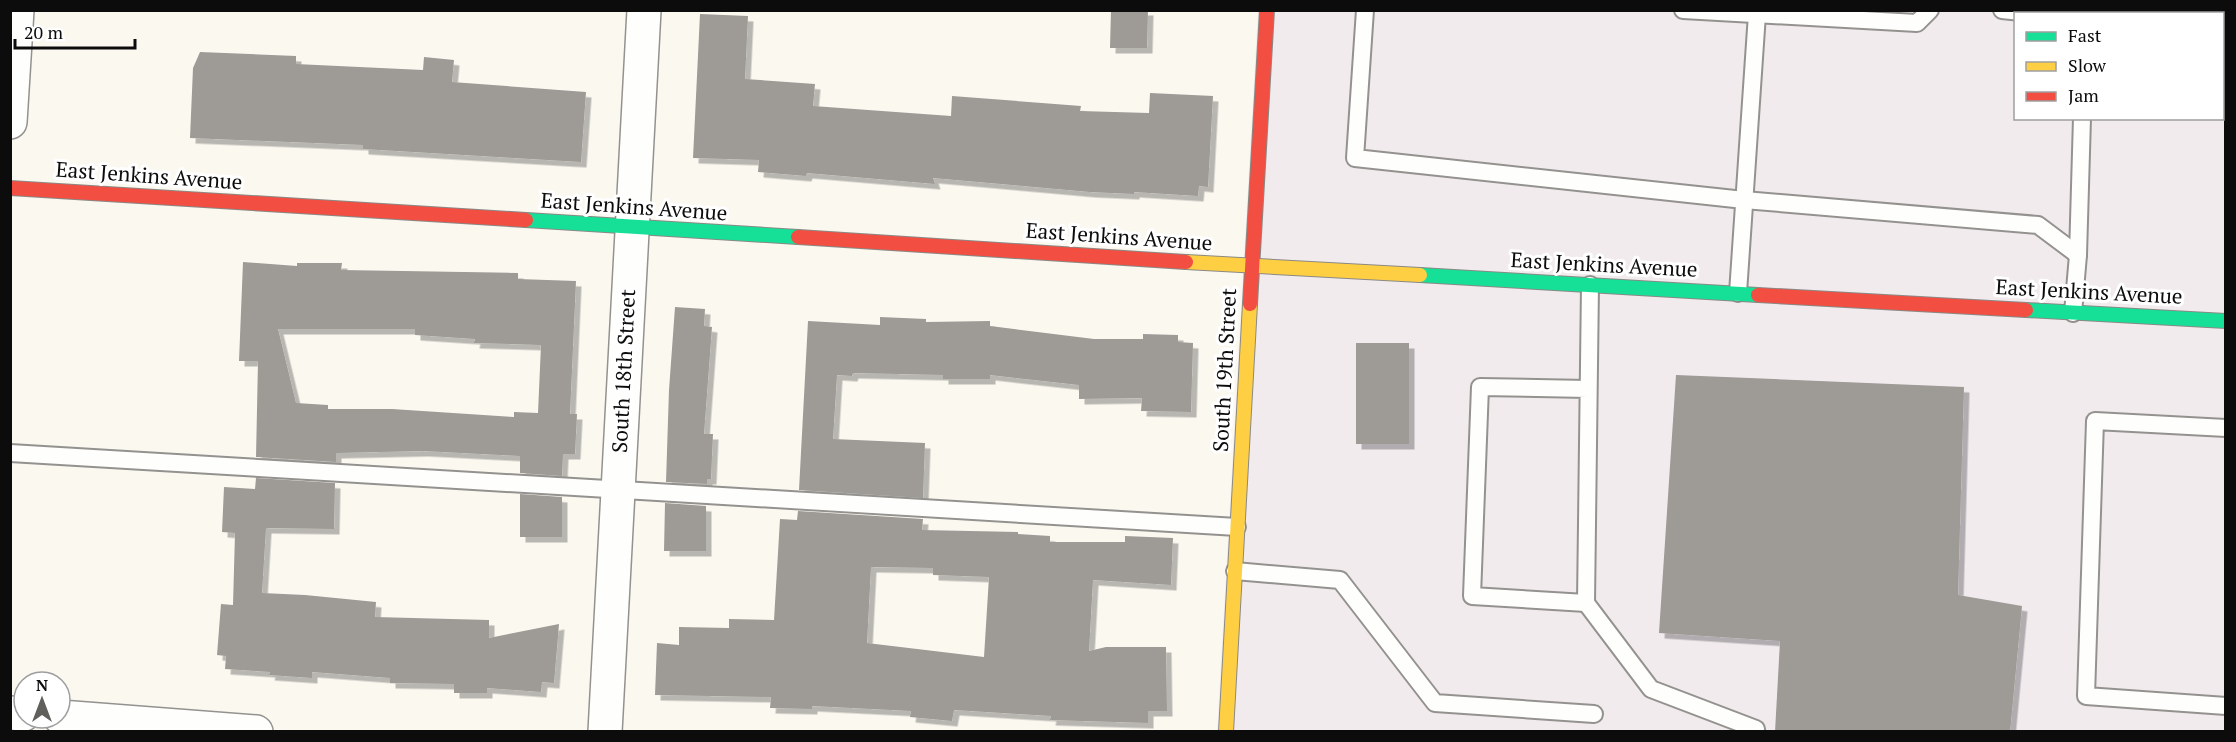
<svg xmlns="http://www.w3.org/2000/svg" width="2236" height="742" viewBox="0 0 2236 742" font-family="'PT Serif',serif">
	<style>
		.industrial { fill: #f2ebee; fill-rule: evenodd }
		.building { fill: #9e9a96; fill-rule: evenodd; filter: url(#shadow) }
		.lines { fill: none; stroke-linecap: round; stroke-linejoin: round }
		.lane-casing { stroke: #94928f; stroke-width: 20 }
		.street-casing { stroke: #94928f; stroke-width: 36 }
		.fast-casing { stroke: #8a8985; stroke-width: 16 }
		.slow-casing { stroke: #8a8985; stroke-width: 16 }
		.jam-casing { stroke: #8a8985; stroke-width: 16 }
		.lane { stroke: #fefefd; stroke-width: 16 }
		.street { stroke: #fefefd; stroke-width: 33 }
		.fast { stroke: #16e098; stroke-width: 14 }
		.slow { stroke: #ffcf43; stroke-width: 14 }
		.jam { stroke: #f24e42; stroke-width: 14 }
		.labels { text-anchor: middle; stroke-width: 6; stroke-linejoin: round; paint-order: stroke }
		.street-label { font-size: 21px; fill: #0c0c0c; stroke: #fff }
	</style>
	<defs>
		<filter id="shadow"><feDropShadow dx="5.5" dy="5.5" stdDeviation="0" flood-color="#0004"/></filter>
	</defs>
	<rect width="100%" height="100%" fill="#fbf8f0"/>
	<path class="industrial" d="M1258,11H2225V731L1217,732ZM2016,14H2222V118H2016Z"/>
	<g class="building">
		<polygon points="1111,10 1148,10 1147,48 1110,48"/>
		<polygon points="700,14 748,16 745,79 815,84 813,106 951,116 952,96 1081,106 1080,111 1149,113 1150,93 1213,96 1208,187 1199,186 1198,196 1134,192 1134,194 1090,192 933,178 935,184 807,173 806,176 758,172 759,160 693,158"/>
		<polygon points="200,52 296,56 296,64 423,70 424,57 454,60 452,82 586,92 581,162 363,149 363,145 190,138 193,68"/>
		<path d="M243,262L297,266V263H342L341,270L518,273V279L576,281L570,414H577L575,454H563L562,476L520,473V456L423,451L336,453V462L256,457L258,361H239ZM278,329H415V335L475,339L474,343L541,345L538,413L514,412V417L392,409H328V405L296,403Z"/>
		<polygon points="675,307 705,309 704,326 712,327 704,434 713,434 711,479 707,479 707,484 666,482 669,390"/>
		<polygon points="880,317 926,319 926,322 990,321 990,326 1094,339 1143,339 1143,334 1178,335 1178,342 1193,343 1191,412 1141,411 1142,398 1079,399 1079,385 990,375 990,379 943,379 943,375 853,373 852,376 837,375 833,439 925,443 923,498 799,490 808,321 880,325"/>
		<rect x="1356" y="343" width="53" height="101"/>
		<polygon points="1676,375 1964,387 1958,595 2022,606 2010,732 1775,732 1780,641 1659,633"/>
		<polygon points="256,478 335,483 334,529 266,528 262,593 305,595 376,602 375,617 489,620 489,638 559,624 554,683 542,682 541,692 487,688 487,693 454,693 454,684 390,683 390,678 312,672 312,678 269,675 270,672 225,669 226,656 217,655 221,604 233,605 235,533 222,532 224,487 255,489"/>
		<polygon points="520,494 562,497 562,537 520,537"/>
		<polygon points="665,503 706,506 706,551 664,551"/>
		<path d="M798,511L923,519L922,530L1018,532V534L1050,536V542H1125V536L1173,538L1171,585L1093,580L1089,651L1106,647H1166L1167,711H1148V723L1050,720L1051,716L954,710L952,721L910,717L911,711L812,706V709L770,708L771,697L655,695L657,643L679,645V627L729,628V619L774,620L780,519L797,520ZM871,567L933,568V575L989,577L984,657L867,643Z"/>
	</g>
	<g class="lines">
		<g class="lane-casing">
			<g id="lane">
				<polyline points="1365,10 1355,158 1744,200 2038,225 2078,255"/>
				<polyline points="1683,10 1917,23 1930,10"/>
				<polyline points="2002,10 2038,14"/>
				<polyline points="2114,14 2117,13 2118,10"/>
				<polyline points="2222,50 2226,50"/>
				<polyline points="1738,293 1757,14"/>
				<polyline points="2073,313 2078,255 2082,118"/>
				<polyline points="1588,389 1480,387 1472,596 1586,603 1590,285"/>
				<polyline points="2226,428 2095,421 2086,696 2226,706"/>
				<polyline points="10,453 1237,527"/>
				<polyline points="1235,571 1340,580 1435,703 1594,714"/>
				<polyline points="1586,603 1651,689 1756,729"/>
			</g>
		</g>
		<g class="street-casing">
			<g id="street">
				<polyline points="10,122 17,10"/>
				<polyline points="10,713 24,714"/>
				<polyline points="60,717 256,732"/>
				<polyline points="605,732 644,10"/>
			</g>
		</g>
		<g class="fast-casing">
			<g id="fast">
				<polyline points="526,220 798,237"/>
				<polyline points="1420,275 1758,295"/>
				<polyline points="2026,310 2226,321"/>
			</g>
		</g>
		<g class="slow-casing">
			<g id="slow">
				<polyline points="1186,262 1420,275"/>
				<polyline points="1226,732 1250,304"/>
			</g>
		</g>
		<g class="jam-casing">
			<g id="jam">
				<polyline points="10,188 526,220"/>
				<polyline points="798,237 1186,262"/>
				<polyline points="1758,295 2026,310"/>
				<polyline points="1250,304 1267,10"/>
			</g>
		</g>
		<use href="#lane" class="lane"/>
		<use href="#street" class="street"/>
		<use href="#fast" class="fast"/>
		<use href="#slow" class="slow"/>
		<use href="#jam" class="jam"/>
	</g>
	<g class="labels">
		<g class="street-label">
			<text transform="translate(149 176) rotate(4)" y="7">East Jenkins Avenue</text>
			<text transform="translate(634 207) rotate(4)" y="7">East Jenkins Avenue</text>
			<text transform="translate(1119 237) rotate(4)" y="7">East Jenkins Avenue</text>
			<text transform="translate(1604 265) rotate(3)" y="7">East Jenkins Avenue</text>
			<text transform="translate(2089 292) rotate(3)" y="7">East Jenkins Avenue</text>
			<text transform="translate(1225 370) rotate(-87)" y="7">South 19th Street</text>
			<text transform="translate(624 371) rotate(-87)" y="7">South 18th Street</text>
		</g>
	</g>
	<rect width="2236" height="742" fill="none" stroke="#0c0c0c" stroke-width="24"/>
	<rect x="2014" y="12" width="210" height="108" fill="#ffffff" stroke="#9e9e9e" stroke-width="1.5"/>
	<rect x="2026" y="32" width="30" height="9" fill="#16e098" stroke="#9e9e9e" stroke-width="1.5"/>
	<text x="2068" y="42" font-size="18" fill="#0c0c0c">Fast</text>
	<rect x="2026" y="62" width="30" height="9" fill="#ffcf43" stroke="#9e9e9e" stroke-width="1.5"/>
	<text x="2068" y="72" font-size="18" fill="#0c0c0c">Slow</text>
	<rect x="2026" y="92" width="30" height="9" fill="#f24e42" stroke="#9e9e9e" stroke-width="1.5"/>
	<text x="2068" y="102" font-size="18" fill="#0c0c0c">Jam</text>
	<g transform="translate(42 700)"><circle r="28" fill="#ffffff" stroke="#9e9e9e" stroke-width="1.5"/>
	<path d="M0-4.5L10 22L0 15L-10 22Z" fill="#605f5c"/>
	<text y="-9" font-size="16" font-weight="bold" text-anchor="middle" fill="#0c0c0c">N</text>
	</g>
	<path d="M15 39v9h120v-9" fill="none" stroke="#0c0c0c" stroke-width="3"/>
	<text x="24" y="39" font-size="18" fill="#0c0c0c" stroke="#ffffff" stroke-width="4.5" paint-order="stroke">20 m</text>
</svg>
